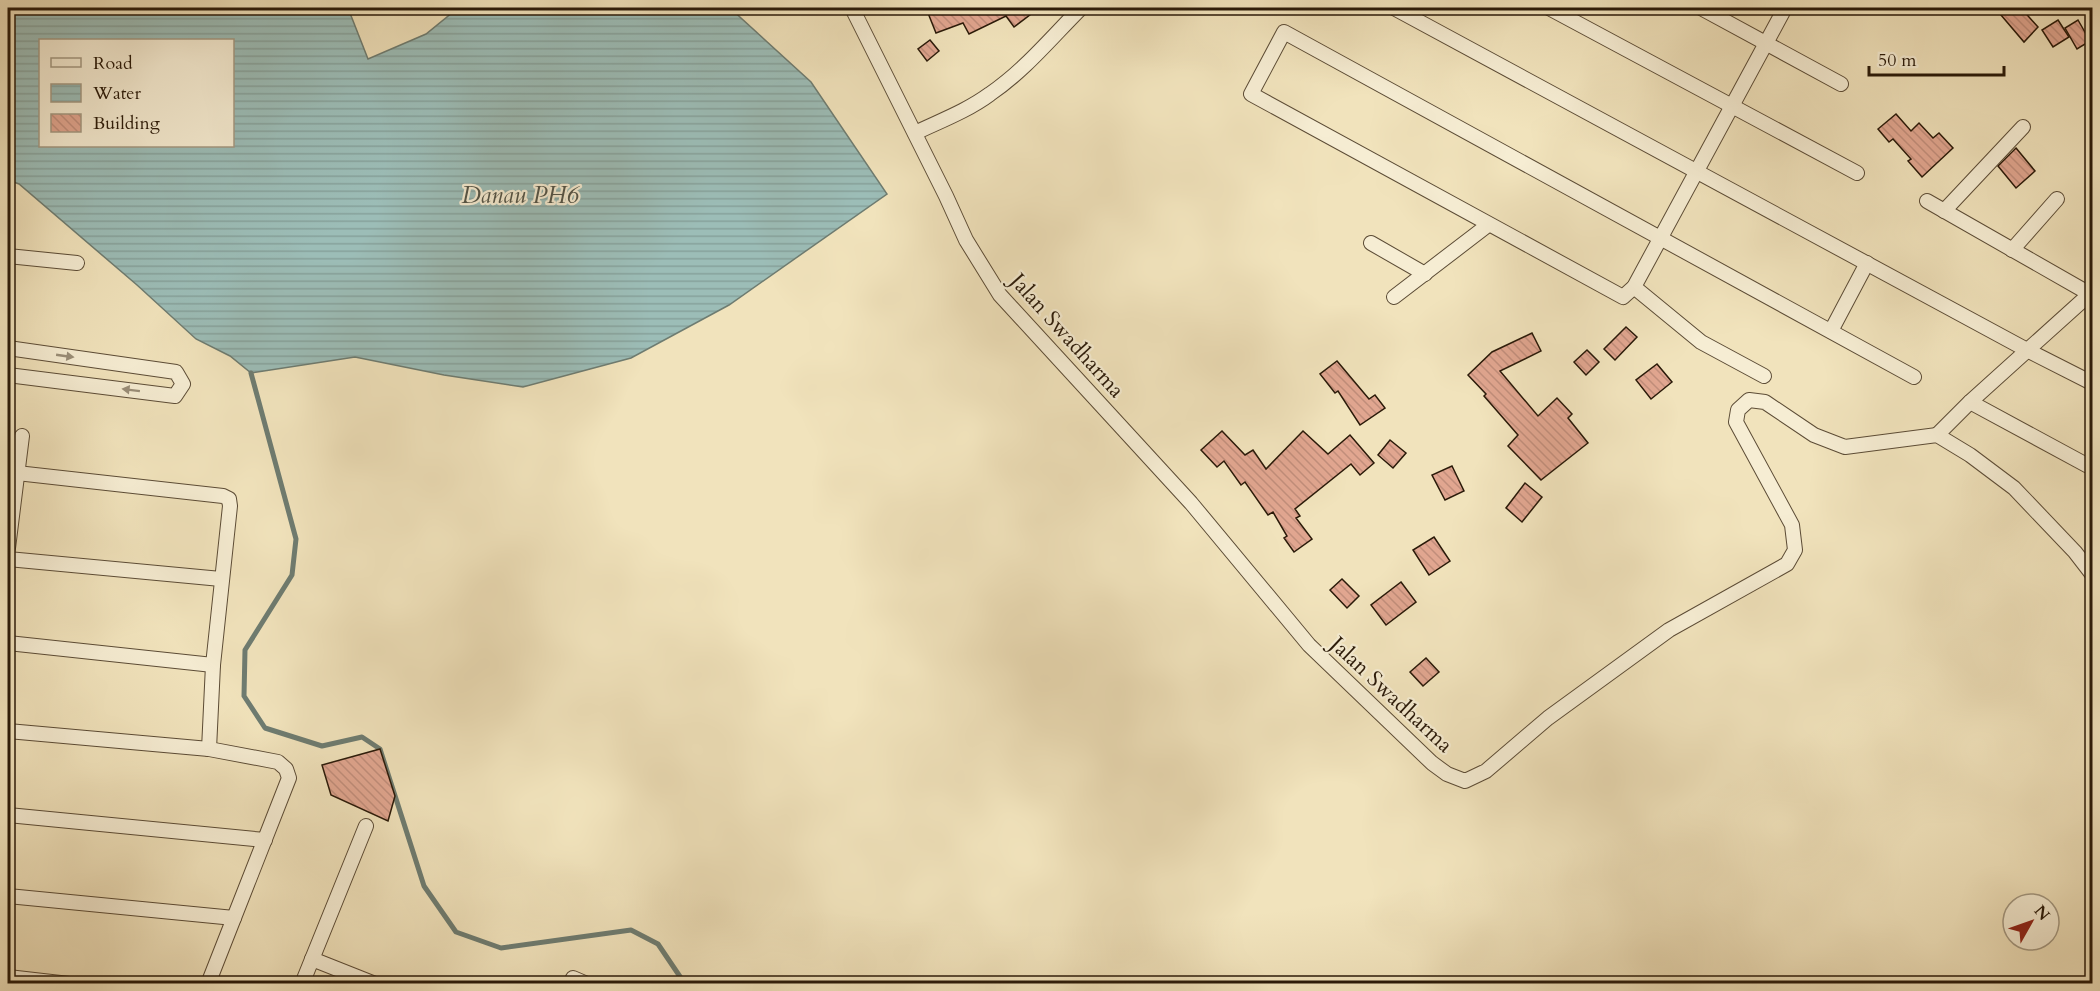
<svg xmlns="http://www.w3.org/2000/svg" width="2100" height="991" viewBox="0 0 2100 991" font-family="Cardo,serif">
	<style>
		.water { fill: url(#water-rules); stroke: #6e7c71; stroke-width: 1.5; fill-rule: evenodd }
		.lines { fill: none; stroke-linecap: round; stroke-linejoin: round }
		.stream { stroke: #6e7c71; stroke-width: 5 }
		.building { fill: url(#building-back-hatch); stroke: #2a1a09; stroke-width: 1.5 }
		.street-casing { stroke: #5c4c36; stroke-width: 16 }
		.street { stroke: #f6edd3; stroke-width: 14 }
		.oneway { fill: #9a8e78 }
		.labels { text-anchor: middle; stroke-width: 4.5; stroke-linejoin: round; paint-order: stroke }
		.street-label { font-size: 22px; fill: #2a1a09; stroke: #f6edd3 }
		.water-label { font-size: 24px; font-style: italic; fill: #525346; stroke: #f6edd3 }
	</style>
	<defs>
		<pattern id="water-rules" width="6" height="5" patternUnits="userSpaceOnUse" patternTransform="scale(1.5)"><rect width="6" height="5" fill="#9cbdb7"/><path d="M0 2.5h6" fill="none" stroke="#87a29c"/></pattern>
		<pattern id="building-back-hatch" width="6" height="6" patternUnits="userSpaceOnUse" patternTransform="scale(1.5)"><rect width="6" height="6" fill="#e1a690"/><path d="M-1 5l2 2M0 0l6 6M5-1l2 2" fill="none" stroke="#c18e7b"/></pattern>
	</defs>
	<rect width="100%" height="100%" fill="#f1e3bc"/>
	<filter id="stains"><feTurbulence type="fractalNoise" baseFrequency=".00333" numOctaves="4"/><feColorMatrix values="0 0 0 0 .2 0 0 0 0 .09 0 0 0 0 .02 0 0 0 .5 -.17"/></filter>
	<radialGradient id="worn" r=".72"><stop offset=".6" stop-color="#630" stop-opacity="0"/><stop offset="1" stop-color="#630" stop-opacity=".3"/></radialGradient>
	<path class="water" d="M8,8H348L368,59L426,34L458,8H730L811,82L887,194L729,305L631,358L523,387L444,375L355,357L251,373L230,356L196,339L137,285L19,184L8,180ZM40,40H232V146H40Z"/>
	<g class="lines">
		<polyline class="stream" points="251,373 296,539 292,575 245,650 244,696 265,728 322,746 362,737 380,749 424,886 456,932 501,948 631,930 658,944 685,984"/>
	</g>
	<g class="building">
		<polygon points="926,8 1039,8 1014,27 1006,16 969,34 963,23 936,33"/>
		<polygon points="1995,8 2021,8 2038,27 2024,42"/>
		<polygon points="2058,20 2069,37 2053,47 2042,30"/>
		<polygon points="2078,20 2090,41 2077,49 2065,28"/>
		<polygon points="930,40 939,51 927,61 918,49"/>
		<polygon points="1896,114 1911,131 1919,123 1933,138 1939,133 1953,148 1922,177 1908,161 1911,159 1893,139 1889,142 1878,129"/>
		<polygon points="2016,148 2035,171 2016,188 1998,166"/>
		<polygon points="1626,327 1637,337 1615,360 1604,349"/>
		<polygon points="1532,333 1541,351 1500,371 1538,416 1557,398 1572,414 1568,418 1588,443 1541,480 1508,446 1518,435 1484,396 1486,394 1468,375 1492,352"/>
		<polygon points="1587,350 1599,362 1586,375 1574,362"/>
		<polygon points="1337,361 1369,399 1375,395 1385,408 1360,425 1338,391 1335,393 1320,374"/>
		<polygon points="1657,364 1672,382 1651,399 1636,380"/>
		<polygon points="1222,431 1245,455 1253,450 1266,469 1303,431 1328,454 1350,435 1374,463 1360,475 1351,464 1295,509 1300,516 1296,518 1312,539 1294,552 1284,538 1287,536 1273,512 1268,515 1245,482 1241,485 1224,461 1217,467 1201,450"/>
		<polygon points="1390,440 1406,453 1393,468 1378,455"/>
		<polygon points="1452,466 1464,491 1445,500 1432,475"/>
		<polygon points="1525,483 1542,497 1522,522 1506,508"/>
		<polygon points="1434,537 1450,561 1429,575 1413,550"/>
		<polygon points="1342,579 1359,596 1347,608 1330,590"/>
		<polygon points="1401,582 1416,602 1386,625 1371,605"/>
		<polygon points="1426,658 1439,672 1423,686 1410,672"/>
		<polygon points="380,749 395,796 388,821 331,795 322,765"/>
	</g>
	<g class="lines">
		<g class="street-casing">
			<g id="street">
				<polyline points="852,8 946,196 966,240 1000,295 1191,503 1309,645 1432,763 1447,774 1465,781 1486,771 1548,718 1669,630 1787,564 1795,550 1792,525 1736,422 1738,410 1749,400 1765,402 1814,435 1845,447 1937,435 1970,455 2014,488 2075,552 2092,574"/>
				<polyline points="1394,8 2027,350 2092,383"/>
				<polyline points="1549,8 1857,173"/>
				<polyline points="1701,8 1841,84"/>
				<polyline points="1785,8 1634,287 1623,297 1251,94 1284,32 1914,377"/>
				<path d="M915,133C940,121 967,111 990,94C1025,70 1051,38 1081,8"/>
				<polyline points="1927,201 2090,294"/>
				<polyline points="1944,211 2023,127"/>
				<polyline points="1371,243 1425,274"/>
				<polyline points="2012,250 2057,199"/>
				<polyline points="8,256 77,263"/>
				<polyline points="1634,287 1701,342 1764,376"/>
				<polyline points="1394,297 1488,225"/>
				<polyline points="1831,331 1867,263"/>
				<polyline points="8,348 176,372 183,384 175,396 8,375"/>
				<polyline points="1970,402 2092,468"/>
				<polyline points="1937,435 1970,402 2092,292"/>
				<polyline points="17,473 223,496 229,499 230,506 213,665 209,749"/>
				<polyline points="8,548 22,436"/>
				<polyline points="8,559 221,579"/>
				<polyline points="8,643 213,665"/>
				<polyline points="8,731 209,749 278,762 286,769 289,778 208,984"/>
				<polyline points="8,815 265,840"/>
				<polyline points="8,896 234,918"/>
				<polyline points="312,959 375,984"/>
				<polyline points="8,977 69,984"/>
				<polyline points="573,978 587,984"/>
				<polyline points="302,984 366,826"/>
			</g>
		</g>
		<use href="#street" class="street"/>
	</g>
	<defs><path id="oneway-solid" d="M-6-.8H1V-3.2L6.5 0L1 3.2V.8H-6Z" transform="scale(1.5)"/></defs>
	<g class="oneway">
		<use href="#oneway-solid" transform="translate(65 356) rotate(8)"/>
		<use href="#oneway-solid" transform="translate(131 390) rotate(-173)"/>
	</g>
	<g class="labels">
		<g class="street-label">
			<text transform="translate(1068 335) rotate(48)" y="8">Jalan Swadharma</text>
			<text transform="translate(1392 694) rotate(43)" y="8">Jalan Swadharma</text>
		</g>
		<g class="water-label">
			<text x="520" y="203">Danau PH6</text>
		</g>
	</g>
	<rect width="2100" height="991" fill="none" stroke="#f1e3bc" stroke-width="30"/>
	<rect x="9" y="9" width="2082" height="973" fill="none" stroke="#2a1a09" stroke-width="3"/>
	<rect x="15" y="15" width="2070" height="961" fill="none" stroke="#2a1a09" stroke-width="1.5"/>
	<rect x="39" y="39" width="195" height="108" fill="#f6edd3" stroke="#a49982" stroke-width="1.5"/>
	<rect x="51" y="58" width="30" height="9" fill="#f6edd3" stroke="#a49982" stroke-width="1.5"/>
	<text x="93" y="69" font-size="18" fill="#2a1a09">Road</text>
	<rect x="51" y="84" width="30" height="18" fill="url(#water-rules)" stroke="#a49982" stroke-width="1.5"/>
	<text x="93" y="99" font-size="18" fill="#2a1a09">Water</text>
	<rect x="51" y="114" width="30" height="18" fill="url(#building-back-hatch)" stroke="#a49982" stroke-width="1.5"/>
	<text x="93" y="129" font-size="18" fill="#2a1a09">Building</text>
	<g transform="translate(2031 922) rotate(50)"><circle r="28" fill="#f6edd3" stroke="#a49982" stroke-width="1.5"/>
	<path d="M0-4.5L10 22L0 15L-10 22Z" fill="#8f2418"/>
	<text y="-9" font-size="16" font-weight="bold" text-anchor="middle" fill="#2a1a09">N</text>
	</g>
	<path d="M1869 66v9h135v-9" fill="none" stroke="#2a1a09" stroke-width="3"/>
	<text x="1878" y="66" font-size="18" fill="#2a1a09" stroke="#f6edd3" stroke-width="4.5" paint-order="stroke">50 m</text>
	<rect width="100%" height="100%" filter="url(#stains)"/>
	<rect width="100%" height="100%" fill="url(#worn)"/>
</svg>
